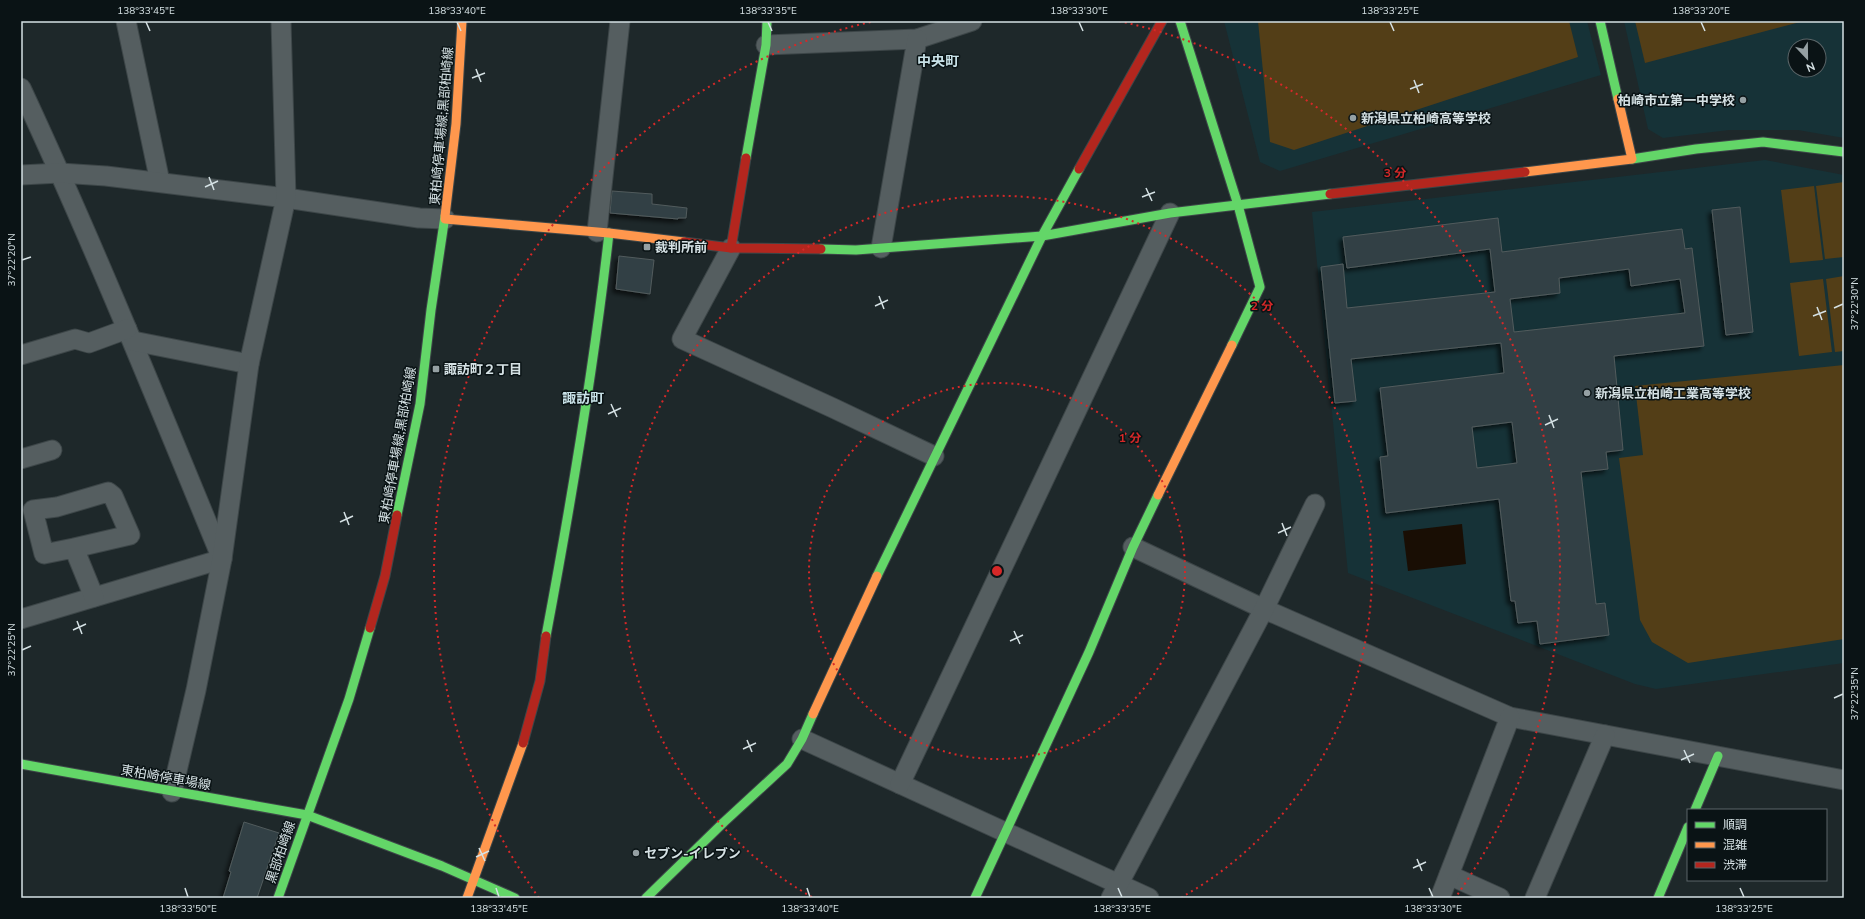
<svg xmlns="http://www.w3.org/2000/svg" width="1865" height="919" viewBox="0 0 1865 919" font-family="'Nunito Sans','Noto Sans JP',sans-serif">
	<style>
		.built { fill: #163237; fill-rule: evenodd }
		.green { fill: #533e17 }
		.water { fill: #190e04 }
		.building { fill: #304144; stroke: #525b5d; fill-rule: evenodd; filter: url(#shadow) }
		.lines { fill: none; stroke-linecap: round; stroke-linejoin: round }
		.street-casing { stroke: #3d4648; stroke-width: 21 }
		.fast-casing { stroke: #3d4648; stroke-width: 11 }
		.slow-casing { stroke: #3d4648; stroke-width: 11 }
		.jam-casing { stroke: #3d4648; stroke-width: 11 }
		.street { stroke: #555e60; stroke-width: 19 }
		.fast { stroke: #63d668; stroke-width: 9 }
		.slow { stroke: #ff974d; stroke-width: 9 }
		.jam { stroke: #b3261e; stroke-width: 9 }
		.ticks { fill: none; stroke: #d5e1e4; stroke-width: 1.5 }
		.ring { fill: none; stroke: #d62828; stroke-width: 2; stroke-dasharray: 2 4 }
		.poi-dot { fill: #95a0a3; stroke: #0a1315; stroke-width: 1.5 }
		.labels { text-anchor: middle; stroke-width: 3; stroke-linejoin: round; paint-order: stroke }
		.poi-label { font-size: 13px; font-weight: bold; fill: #d5e1e4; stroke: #0a1315; text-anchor: start }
		.street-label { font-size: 13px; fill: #d5e1e4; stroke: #0a1315 }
		.neighbourhood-label { font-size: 14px; font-weight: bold; fill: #c8e1e7; stroke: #0a1315 }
		.centre { fill: #d62828; stroke: #0a1315; stroke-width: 2 }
		.ring-label { font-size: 12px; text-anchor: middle; font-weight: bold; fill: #d62828; stroke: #0a1315; stroke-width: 3; stroke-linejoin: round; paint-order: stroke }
		.neatline { fill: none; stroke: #d5e1e4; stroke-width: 1.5 }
		.ticks-label { font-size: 10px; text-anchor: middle; fill: #d5e1e4 }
	</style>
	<defs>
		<filter id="shadow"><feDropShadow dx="-3.5" dy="3.5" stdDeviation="2" flood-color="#0009"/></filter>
	</defs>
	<rect width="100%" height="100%" fill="#1e282a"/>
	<g class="built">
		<polygon points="1224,21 1587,21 1601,75 1280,171 1260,162"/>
		<path d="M1624,21H1844V138L1798,130H1729L1663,138L1648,129ZM1795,46H1819V70H1795Z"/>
		<polygon points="1765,160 1844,175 1844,663 1656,689 1635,684 1348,573 1312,212"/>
	</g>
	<g class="green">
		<polygon points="1258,21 1569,21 1578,57 1294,150 1270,142"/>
		<polygon points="1635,21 1804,21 1645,63"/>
		<polygon points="1844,182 1844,257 1825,259 1816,186"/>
		<polygon points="1814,186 1823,260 1790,263 1781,190"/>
		<polygon points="1844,276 1844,351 1835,352 1826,279"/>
		<polygon points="1823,279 1832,352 1799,356 1790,283"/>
		<polygon points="1844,365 1844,639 1688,663 1652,642 1640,620 1619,458 1643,455 1635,386"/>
	</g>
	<polygon class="water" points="1462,524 1466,564 1408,571 1403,531"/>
	<g class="building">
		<polygon points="612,191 652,194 652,204 687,208 686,218 678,218 678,219 610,213"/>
		<polygon points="1740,207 1753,332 1726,335 1712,210"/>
		<path d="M1498,218L1502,252L1682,229L1685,249L1692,248L1704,346L1614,356L1623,450L1606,452L1608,469L1581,472L1596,604L1605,603L1609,635L1540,644L1537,621L1518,623L1515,601H1511L1499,499L1386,513L1380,457L1388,456L1380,388L1504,373L1501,343L1351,359L1356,401L1335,403L1321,267L1343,264L1347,308L1495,292L1490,249L1347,268L1343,237ZM1629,269L1631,286L1680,279L1685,313L1514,332L1510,299L1560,293L1559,278ZM1512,422L1517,463L1477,468L1472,427Z"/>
		<polygon points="619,256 654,260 650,294 616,289"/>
		<polygon points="244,822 279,833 257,898 223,898 231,872 229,871"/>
	</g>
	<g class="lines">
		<g class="street-casing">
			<g id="street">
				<polyline points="126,21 160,182"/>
				<polyline points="766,45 917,39 972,21"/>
				<path d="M21,88C93,243 157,401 222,559L21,619"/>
				<polyline points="21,175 60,173 106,176 286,198 419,218 445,219"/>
				<polyline points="597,232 620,21"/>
				<polyline points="731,248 682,339 833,408 934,456"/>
				<polyline points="881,248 917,39"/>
				<polyline points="133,341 249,364"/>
				<polyline points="21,355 75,339 89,343 127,329"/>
				<polyline points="21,459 52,450"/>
				<polyline points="1133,547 1264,609 1510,717 1844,780"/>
				<polyline points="74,548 44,554 33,510 57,507 108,492 113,496 130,535 74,548 94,597"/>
				<polyline points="802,739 1149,898"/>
				<polyline points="900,784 1170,213"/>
				<polyline points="172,792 196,690 222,559 249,364 286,198 281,21"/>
				<polyline points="1449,875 1500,898"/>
				<polyline points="1111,898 1264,609 1315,504"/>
				<polyline points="1440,898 1510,717"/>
				<polyline points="1535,898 1605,735"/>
			</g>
		</g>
		<g class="fast-casing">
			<g id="fast">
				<polyline points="1180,21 1238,205 1260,287 1232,345"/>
				<polyline points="1600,21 1618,99"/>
				<polyline points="746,158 766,45 767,21"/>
				<polyline points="1632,159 1696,149 1763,142 1844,152"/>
				<polyline points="821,249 856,250 1042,236 1170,213 1330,194"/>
				<polyline points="397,515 420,404 431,310 445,216"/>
				<polyline points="877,576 1042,236 1079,169"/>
				<path d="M546,636C571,503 594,368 609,233"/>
				<polyline points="21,764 307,815 442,866 515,898"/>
				<polyline points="1695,810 1718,756"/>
				<polyline points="278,898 349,699 370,628"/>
				<polyline points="646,898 724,822 787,764 802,739 813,714"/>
				<polyline points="975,898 1089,652 1133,547 1158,495"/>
				<polyline points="1658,898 1688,827"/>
			</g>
		</g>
		<g class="slow-casing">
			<g id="slow">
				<polyline points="1525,172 1632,159 1618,99"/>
				<polyline points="445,216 456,124 462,21"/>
				<polyline points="445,219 609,233 684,242"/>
				<polyline points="1158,495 1232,345"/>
				<polyline points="813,714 877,576"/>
				<polyline points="467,898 523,743"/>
			</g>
		</g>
		<g class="jam-casing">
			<g id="jam">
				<polyline points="1079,169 1162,21"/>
				<polyline points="1330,194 1525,172"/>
				<polyline points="684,242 731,248 821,249"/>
				<polyline points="731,248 746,158"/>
				<polyline points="370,628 385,576 397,515"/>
				<polyline points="523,743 540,681 546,636"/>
			</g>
		</g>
		<use href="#street" class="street"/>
		<use href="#fast" class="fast"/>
		<use href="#slow" class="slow"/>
		<use href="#jam" class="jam"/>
	</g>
	<path class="ticks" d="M146,22L150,31M457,22L461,31M768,22L772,31M1079,22L1083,31M1390,22L1394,31M1701,22L1705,31M476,69L481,82M472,78L485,73M1414,80L1419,93M1410,89L1423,84M209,177L214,190M205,187L218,181M1146,188L1152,201M1142,197L1155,192M22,260L31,257M879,296L884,309M875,306L888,300M1817,307L1822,320M1834,308L1843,304M1813,316L1826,311M611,404L617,417M608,414L621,408M1549,415L1554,428M1545,425L1558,419M344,512L349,525M340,522L353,516M1282,523L1287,536M1278,533L1291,527M77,621L82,634M73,630L86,624M1014,631L1020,644M1010,641L1023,635M22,650L31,646M1834,698L1843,694M747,740L752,752M743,749L756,743M1684,750L1690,763M1681,760L1694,754M479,848L485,861M476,857L489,851M1417,859L1422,871M1413,868L1426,862M185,888L188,897M496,888L499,897M807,888L810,897M1118,888L1122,897M1429,888L1433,897M1740,888L1744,897"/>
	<g class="ring">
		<circle cx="997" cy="571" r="188"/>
		<path d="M812 897A375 375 0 1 1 1182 897"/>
		<path d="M539 898A563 563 0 0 1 875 21M1119 21A563 563 0 0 1 1455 898"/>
	</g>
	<g class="poi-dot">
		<circle cx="1743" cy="100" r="4"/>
		<circle cx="1353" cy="118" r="4"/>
		<rect x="643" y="243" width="8" height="8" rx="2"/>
		<rect x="432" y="365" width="8" height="8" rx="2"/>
		<circle cx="1587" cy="393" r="4"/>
		<circle cx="636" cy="853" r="4"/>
	</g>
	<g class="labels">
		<g class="poi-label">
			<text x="1735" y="105" text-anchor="end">柏崎市立第一中学校</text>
			<text x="1361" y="123">新潟県立柏崎高等学校</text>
			<text x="655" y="252">裁判所前</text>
			<text x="444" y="374">諏訪町２丁目</text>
			<text x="1595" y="398">新潟県立柏崎工業高等学校</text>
			<text x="644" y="858">セブン-イレブン</text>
		</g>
		<g class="street-label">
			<text transform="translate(441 126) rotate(-85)" y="5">東柏崎停車場線;黒部柏崎線</text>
			<text transform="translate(397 445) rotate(-80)" y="5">東柏崎停車場線;黒部柏崎線</text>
			<text transform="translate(166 777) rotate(10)" y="5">東柏崎停車場線</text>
			<text transform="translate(280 852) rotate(-71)" y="5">黒部柏崎線</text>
		</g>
		<g class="neighbourhood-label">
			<text x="938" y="66">中央町</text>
			<text x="583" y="403">諏訪町</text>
		</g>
	</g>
	<circle cx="997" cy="571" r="6" class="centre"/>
	<g class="ring-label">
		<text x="1395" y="177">3 分</text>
		<text x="1262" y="310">2 分</text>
		<text x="1130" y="442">1 分</text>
	</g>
	<rect width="1865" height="919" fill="none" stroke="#0a1315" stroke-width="44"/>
	<rect x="1687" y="809" width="140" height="72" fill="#0a1315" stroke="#5b6568"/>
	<rect x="1695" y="822" width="20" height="6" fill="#63d668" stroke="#5b6568"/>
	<text x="1723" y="829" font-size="12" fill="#d5e1e4">順調</text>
	<rect x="1695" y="842" width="20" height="6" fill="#ff974d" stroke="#5b6568"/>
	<text x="1723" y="849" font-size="12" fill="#d5e1e4">混雑</text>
	<rect x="1695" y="862" width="20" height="6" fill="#b3261e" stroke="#5b6568"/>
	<text x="1723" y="869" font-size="12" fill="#d5e1e4">渋滞</text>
	<g transform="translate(1807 58) rotate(158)"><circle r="19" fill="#0a1315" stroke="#5b6568"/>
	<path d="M0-3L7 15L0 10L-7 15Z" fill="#95a0a3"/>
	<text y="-6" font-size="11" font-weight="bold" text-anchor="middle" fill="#d5e1e4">N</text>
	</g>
	<rect x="22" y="22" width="1821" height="875" class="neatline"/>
	<g class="ticks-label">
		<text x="146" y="14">138°33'45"E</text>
		<text x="457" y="14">138°33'40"E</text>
		<text x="768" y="14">138°33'35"E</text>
		<text x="1079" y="14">138°33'30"E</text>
		<text x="1390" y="14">138°33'25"E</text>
		<text x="1701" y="14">138°33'20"E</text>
		<text transform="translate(11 260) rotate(-90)" y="4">37°22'20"N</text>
		<text transform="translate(1854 304) rotate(-90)" y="4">37°22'30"N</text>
		<text transform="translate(11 650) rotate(-90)" y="4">37°22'25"N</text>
		<text transform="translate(1854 694) rotate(-90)" y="4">37°22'35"N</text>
		<text x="188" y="912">138°33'50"E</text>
		<text x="499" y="912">138°33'45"E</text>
		<text x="810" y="912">138°33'40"E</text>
		<text x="1122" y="912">138°33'35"E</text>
		<text x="1433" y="912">138°33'30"E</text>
		<text x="1744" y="912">138°33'25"E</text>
	</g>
</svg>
